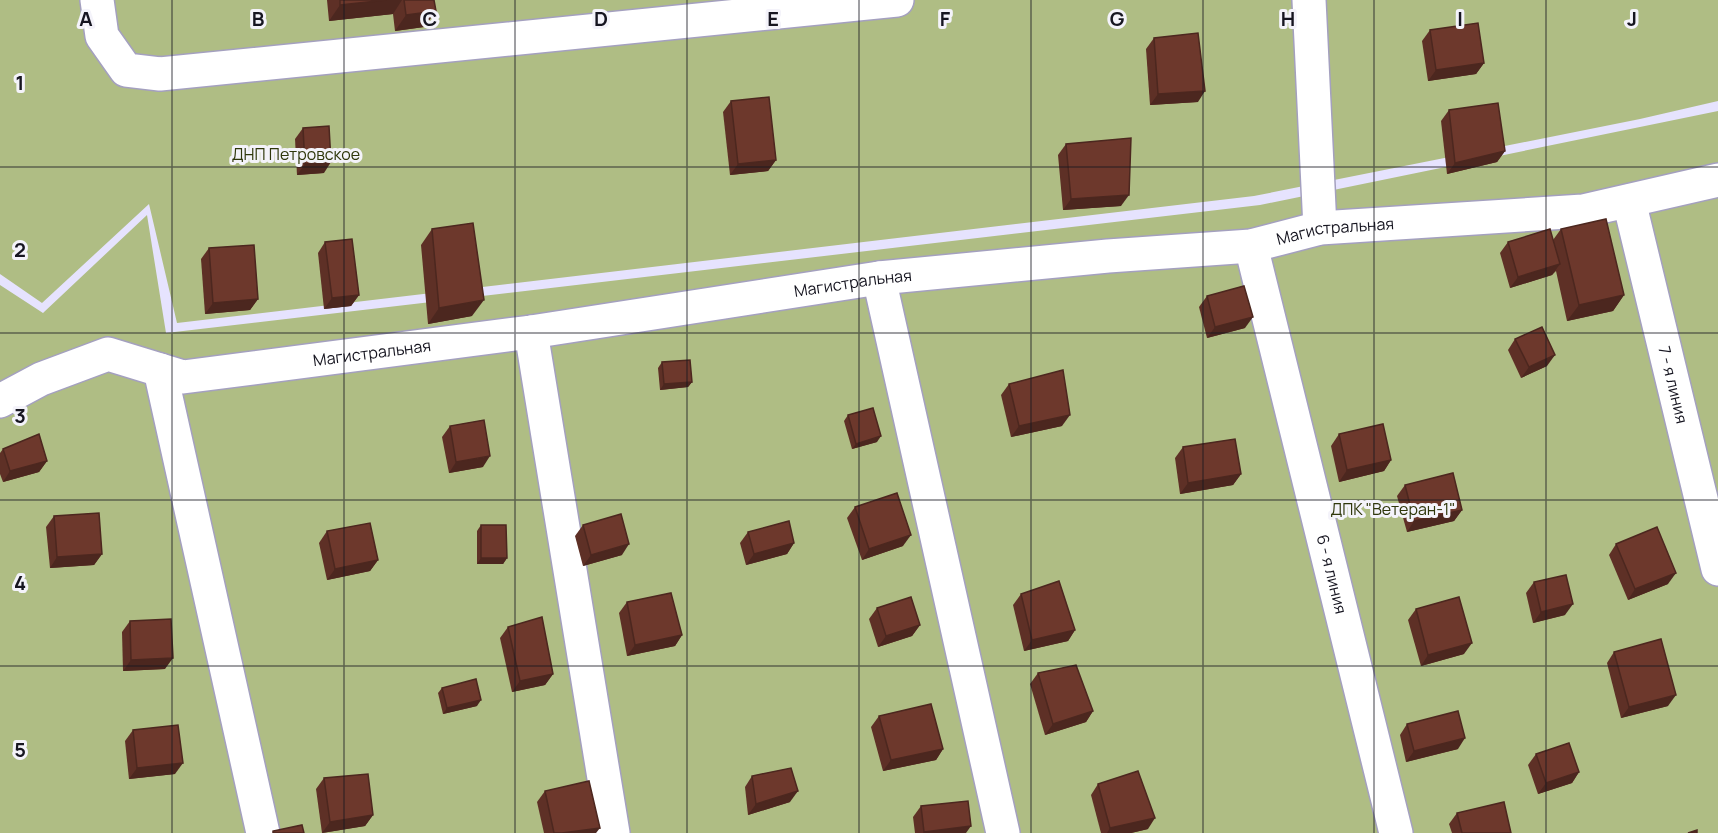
<svg xmlns="http://www.w3.org/2000/svg" width="1718" height="833" viewBox="0 0 1718 833" font-family="Manrope,sans-serif">
	<style>
		.garden { fill: #afbd84 }
		.lines { fill: none; stroke-linecap: round; stroke-linejoin: round }
		.street-casing { stroke: #a4a0bf; stroke-width: 36 }
		.street { stroke: #fff; stroke-width: 33 }
		.wall { fill: #5e3026 }
		.shaded-wall { fill: #4c271f }
		.building { fill: #6d382c; stroke: #4c271f; stroke-width: 1.5 }
		.grid { fill: none; stroke: #161520; stroke-width: 1.5; stroke-opacity: 0.55 }
		.labels { text-anchor: middle; stroke-width: 6; stroke-linejoin: round; paint-order: stroke }
		.park-label { font-size: 16px; fill: #2f370b; stroke: #f4f3fa }
		.street-label { font-size: 16px; fill: #161520; stroke: #f4f3fa }
		.grid-label { font-size: 20px; text-anchor: middle; font-weight: bold; fill: #161520; stroke: #f4f3fa; stroke-width: 6; stroke-linejoin: round; paint-order: stroke }
	</style>
	<rect width="100%" height="100%" fill="#e6e3fe"/>
	<g class="garden">
		<polygon points="0,0 1718,0 1718,101 1640,119 1254,196 177,323 149,204 42,303 0,274"/>
		<polygon points="1718,111 1718,833 0,833 0,285 43,313 147,215 166,333 1260,205"/>
	</g>
	<g class="lines">
		<g class="street-casing">
			<g id="street">
				<polyline points="97,0 102,36 126,70 160,74 897,0"/>
				<polyline points="1309,0 1320,228"/>
				<path id="s1" d="M1629,201L1718,569"/>
				<path id="s2" d="M1251,246L1396,833"/>
				<polyline points="879,278 1003,833"/>
				<polyline points="531,332 613,833"/>
				<polyline points="160,370 263,833"/>
				<path id="s3" d="M0,401L41,379L108,354L183,377L531,332L879,278L1108,256L1251,246L1320,228L1583,211L1718,180"/>
			</g>
		</g>
		<use href="#street" class="street"/>
	</g>
	<g class="wall">
		<polygon points="327,0 434,0 436,11 424,27 395,31 393,14 329,21"/>
		<polygon points="1430,30 1484,63 1476,74 1428,81 1422,41"/>
		<polygon points="1154,38 1198,102 1150,105 1146,49"/>
		<polygon points="731,101 776,160 768,171 730,175 723,112"/>
		<polygon points="1449,110 1505,151 1497,162 1447,174 1441,121"/>
		<polygon points="303,128 324,173 297,175 295,139"/>
		<polygon points="1066,144 1121,206 1063,210 1058,155"/>
		<polygon points="432,229 472,316 428,324 421,245"/>
		<polygon points="1561,229 1624,295 1613,311 1567,321 1556,271 1552,275 1510,288 1500,253 1508,242 1553,240"/>
		<polygon points="325,242 359,295 351,306 324,309 318,253"/>
		<polygon points="209,248 258,299 250,310 205,314 201,259"/>
		<polygon points="1207,296 1245,328 1207,338 1199,307"/>
		<polygon points="1515,339 1547,366 1521,378 1508,350"/>
		<polygon points="662,362 692,382 688,387 660,390 658,368"/>
		<polygon points="1009,384 1062,426 1011,437 1001,395"/>
		<polygon points="848,415 877,442 852,449 844,421"/>
		<polygon points="450,426 483,467 449,473 442,437"/>
		<polygon points="1339,434 1391,460 1384,471 1339,482 1331,446"/>
		<polygon points="1183,447 1241,474 1233,485 1180,494 1175,458"/>
		<polygon points="3,449 47,461 39,472 3,482 0,474 0,453"/>
		<polygon points="1405,485 1462,510 1454,521 1407,532 1397,496"/>
		<polygon points="855,507 903,546 862,560 847,518"/>
		<polygon points="54,516 102,554 94,565 50,568 46,527"/>
		<polygon points="481,525 507,558 503,564 477,564 477,531"/>
		<polygon points="583,525 622,555 583,566 575,536"/>
		<polygon points="327,531 378,560 370,571 327,580 319,543"/>
		<polygon points="748,532 794,543 787,554 746,565 740,543"/>
		<polygon points="1616,544 1668,584 1628,600 1609,555"/>
		<polygon points="1534,582 1565,615 1533,623 1526,593"/>
		<polygon points="1021,594 1075,630 1068,641 1024,651 1013,605"/>
		<polygon points="627,602 682,635 675,646 627,656 619,613"/>
		<polygon points="877,608 920,625 912,636 878,647 869,619"/>
		<polygon points="1416,609 1464,654 1421,666 1408,620"/>
		<polygon points="130,621 165,669 123,671 122,632"/>
		<polygon points="508,627 553,674 545,685 512,692 500,638"/>
		<polygon points="1614,652 1668,706 1621,718 1607,663"/>
		<polygon points="1038,673 1093,711 1086,722 1045,735 1030,684"/>
		<polygon points="442,688 477,706 443,714 438,693"/>
		<polygon points="879,716 943,749 936,760 883,771 871,727"/>
		<polygon points="1407,724 1458,749 1406,762 1400,735"/>
		<polygon points="133,730 175,774 129,779 125,741"/>
		<polygon points="1536,754 1579,772 1572,783 1538,794 1528,765"/>
		<polygon points="752,776 790,802 748,815 745,787"/>
		<polygon points="324,778 373,815 365,826 322,833 316,789"/>
		<polygon points="1098,784 1148,829 1131,833 1101,833 1091,795"/>
		<polygon points="545,791 596,833 544,833 537,802"/>
		<polygon points="921,806 966,833 915,833 913,817"/>
		<polygon points="1457,813 1511,833 1452,833 1449,824"/>
	</g>
	<g class="shaded-wall">
		<polygon points="386,0 402,0 393,14 329,21 340,5"/>
		<polygon points="436,11 424,27 395,31 406,15"/>
		<polygon points="1484,63 1476,74 1428,81 1436,70"/>
		<polygon points="1205,91 1198,102 1150,105 1158,94"/>
		<polygon points="1505,151 1497,162 1447,174 1455,163"/>
		<polygon points="776,160 768,171 730,175 738,164"/>
		<polygon points="331,162 324,173 297,175 305,164"/>
		<polygon points="1129,195 1121,206 1063,210 1071,199"/>
		<polygon points="1560,264 1552,275 1510,288 1518,277"/>
		<polygon points="359,295 351,306 324,309 332,298"/>
		<polygon points="1624,295 1613,311 1567,321 1579,305"/>
		<polygon points="258,299 250,310 205,314 213,303"/>
		<polygon points="484,300 472,316 428,324 439,308"/>
		<polygon points="1253,317 1245,328 1207,338 1215,327"/>
		<polygon points="1555,355 1547,366 1521,378 1529,367"/>
		<polygon points="692,382 688,387 660,390 664,384"/>
		<polygon points="1070,415 1062,426 1011,437 1019,426"/>
		<polygon points="881,436 877,442 852,449 856,444"/>
		<polygon points="490,456 483,467 449,473 456,462"/>
		<polygon points="1391,460 1384,471 1339,482 1347,470"/>
		<polygon points="47,461 39,472 3,482 10,471"/>
		<polygon points="1241,474 1233,485 1180,494 1188,483"/>
		<polygon points="1462,510 1454,521 1407,532 1414,521"/>
		<polygon points="911,535 903,546 862,560 869,549"/>
		<polygon points="794,543 787,554 746,565 754,554"/>
		<polygon points="629,544 622,555 583,566 591,555"/>
		<polygon points="102,554 94,565 50,568 57,557"/>
		<polygon points="481,558 507,558 503,564 477,564"/>
		<polygon points="378,560 370,571 327,580 335,569"/>
		<polygon points="1676,573 1668,584 1628,600 1635,589"/>
		<polygon points="1573,604 1565,615 1533,623 1541,612"/>
		<polygon points="920,625 912,636 878,647 886,636"/>
		<polygon points="1075,630 1068,641 1024,651 1032,640"/>
		<polygon points="682,635 675,646 627,656 635,645"/>
		<polygon points="1472,643 1464,654 1421,666 1428,655"/>
		<polygon points="173,658 165,669 123,671 131,660"/>
		<polygon points="553,674 545,685 512,692 520,681"/>
		<polygon points="1676,695 1668,706 1621,718 1629,707"/>
		<polygon points="481,700 477,706 443,714 447,708"/>
		<polygon points="1093,711 1086,722 1045,735 1053,724"/>
		<polygon points="1465,738 1458,749 1406,762 1414,751"/>
		<polygon points="943,749 936,760 883,771 891,760"/>
		<polygon points="183,763 175,774 129,779 137,768"/>
		<polygon points="1579,772 1572,783 1538,794 1546,783"/>
		<polygon points="798,791 790,802 748,815 756,804"/>
		<polygon points="373,815 365,826 322,833 330,822"/>
		<polygon points="1155,818 1148,829 1131,833 1107,833 1110,828"/>
		<polygon points="971,826 966,833 923,833 924,832"/>
		<polygon points="600,828 596,833 562,833"/>
	</g>
	<g class="building">
		<polygon points="340,0 386,0 340,5"/>
		<polygon points="404,0 434,0 436,11 406,15"/>
		<polygon points="1478,23 1484,63 1436,70 1430,30"/>
		<polygon points="1198,33 1205,91 1158,94 1154,38"/>
		<polygon points="769,97 776,160 738,164 731,101"/>
		<polygon points="1498,103 1505,151 1455,163 1449,110"/>
		<polygon points="329,126 331,162 305,164 303,128"/>
		<polygon points="1131,138 1129,195 1071,199 1066,144"/>
		<polygon points="1606,219 1624,295 1579,305 1561,229"/>
		<polygon points="473,223 484,300 439,308 432,229"/>
		<polygon points="1550,229 1560,264 1518,277 1508,242"/>
		<polygon points="352,239 359,295 332,298 325,242"/>
		<polygon points="254,245 258,299 213,303 209,248"/>
		<polygon points="1244,286 1253,317 1215,327 1207,296"/>
		<polygon points="1542,327 1555,355 1529,367 1515,339"/>
		<polygon points="690,360 692,382 664,384 662,362"/>
		<polygon points="1063,370 1070,415 1019,426 1009,384"/>
		<polygon points="873,408 881,436 856,444 848,415"/>
		<polygon points="484,420 490,456 456,462 450,426"/>
		<polygon points="1383,424 1391,460 1347,470 1339,434"/>
		<polygon points="39,434 47,461 10,471 3,449"/>
		<polygon points="1235,439 1241,474 1188,483 1183,447"/>
		<polygon points="1453,473 1462,510 1414,521 1405,485"/>
		<polygon points="897,493 911,535 869,549 855,507"/>
		<polygon points="99,513 102,554 57,557 54,516"/>
		<polygon points="621,514 629,544 591,555 583,525"/>
		<polygon points="789,521 794,543 754,554 748,532"/>
		<polygon points="370,523 378,560 335,569 327,531"/>
		<polygon points="481,525 506,525 507,558 481,558"/>
		<polygon points="1657,527 1676,573 1635,589 1616,544"/>
		<polygon points="1566,575 1573,604 1541,612 1534,582"/>
		<polygon points="1059,581 1075,630 1032,640 1021,594"/>
		<polygon points="671,593 682,635 635,645 627,602"/>
		<polygon points="911,597 920,625 886,636 877,608"/>
		<polygon points="1459,597 1472,643 1428,655 1416,609"/>
		<polygon points="542,617 553,674 520,681 508,627"/>
		<polygon points="171,619 173,658 131,660 130,621"/>
		<polygon points="1661,639 1676,695 1629,707 1614,652"/>
		<polygon points="1076,665 1093,711 1053,724 1038,673"/>
		<polygon points="476,679 481,700 447,708 442,688"/>
		<polygon points="931,704 943,749 891,760 879,716"/>
		<polygon points="1458,711 1465,738 1414,751 1407,724"/>
		<polygon points="178,725 183,763 137,768 133,730"/>
		<polygon points="1569,743 1579,772 1546,783 1536,754"/>
		<polygon points="791,768 798,791 756,804 752,776"/>
		<polygon points="1138,771 1155,818 1110,828 1098,784"/>
		<polygon points="368,774 373,815 330,822 324,778"/>
		<polygon points="589,781 600,828 562,833 554,833 545,791"/>
		<polygon points="968,801 971,826 924,832 921,806"/>
		<polygon points="1504,802 1511,833 1462,833 1457,813"/>
		<polygon points="302,825 304,833 273,833 273,831"/>
		<polygon points="1697,830 1697,833 1688,833"/>
	</g>
	<path class="grid" d="M172,0V833M344,0V833M515,0V833M687,0V833M859,0V833M1031,0V833M1203,0V833M1374,0V833M1546,0V833M0,167H1718M0,333H1718M0,500H1718M0,666H1718"/>
	<g class="labels">
		<g class="park-label">
			<text x="296" y="160">ДНП Петровское</text>
			<text x="1393" y="515">ДПК "Ветеран-1"</text>
		</g>
		<g class="street-label">
			<text dy="6" stroke="none"><textPath href="#s3" startOffset="1359">Магистральная</textPath></text>
			<text dy="6" stroke="none"><textPath href="#s3" startOffset="873">Магистральная</textPath></text>
			<text dy="6" stroke="none"><textPath href="#s3" startOffset="387">Магистральная</textPath></text>
			<text dy="6" stroke="none"><textPath href="#s1" startOffset="189">7 - я линия</textPath></text>
			<text dy="6" stroke="none"><textPath href="#s2" startOffset="338">6 - я линия</textPath></text>
		</g>
	</g>
	<g class="grid-label">
		<text x="86" y="26">A</text>
		<text x="258" y="26">B</text>
		<text x="430" y="26">C</text>
		<text x="601" y="26">D</text>
		<text x="773" y="26">E</text>
		<text x="945" y="26">F</text>
		<text x="1117" y="26">G</text>
		<text x="1288" y="26">H</text>
		<text x="1460" y="26">I</text>
		<text x="1632" y="26">J</text>
		<text x="20" y="90">1</text>
		<text x="20" y="257">2</text>
		<text x="20" y="423">3</text>
		<text x="20" y="590">4</text>
		<text x="20" y="757">5</text>
	</g>
</svg>
